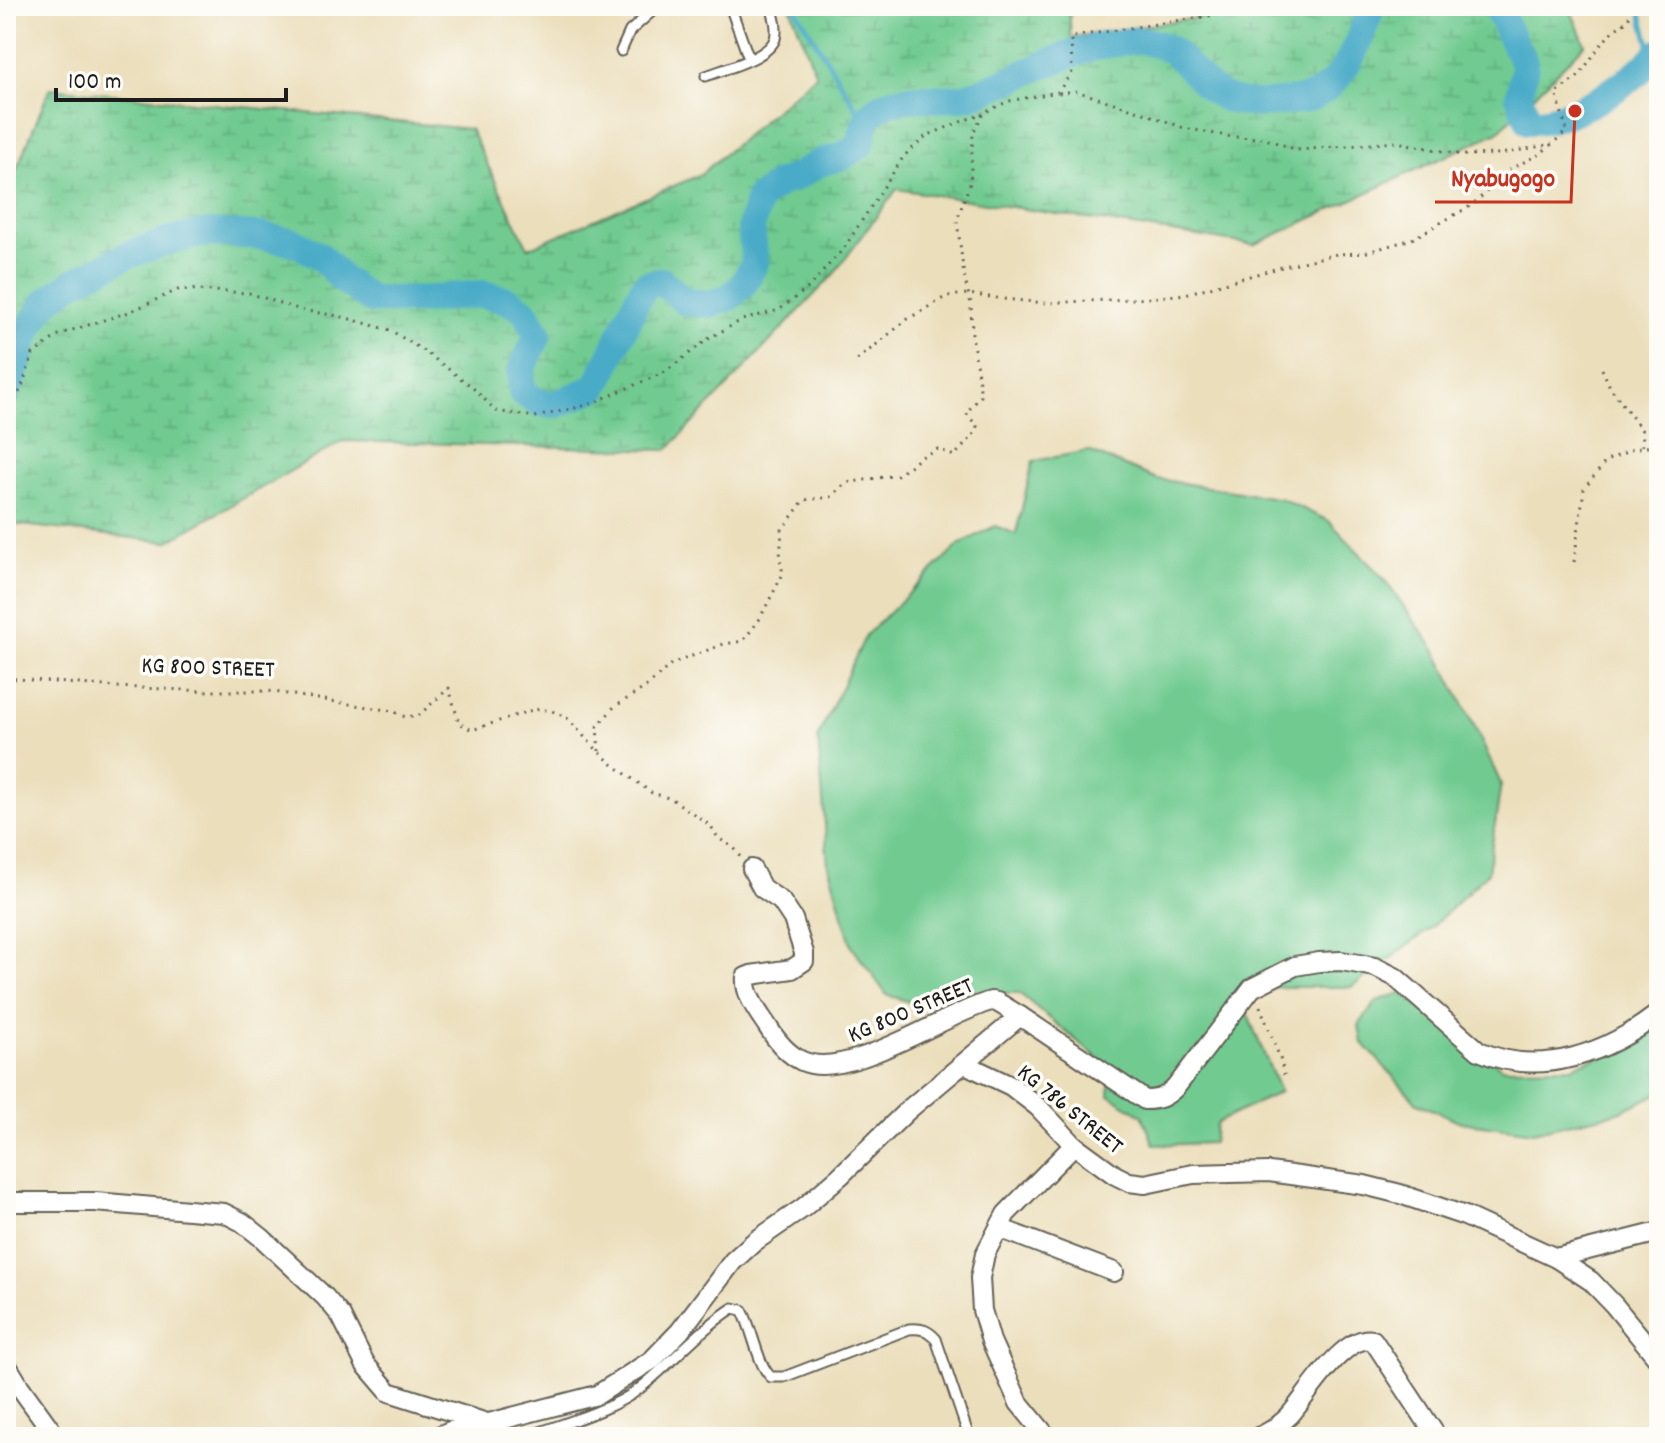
<svg xmlns="http://www.w3.org/2000/svg" width="1665" height="1443" viewBox="0 0 1665 1443" font-family="Dekko,sans-serif">
	<style>
		.green { fill: #71cb91; stroke: #467456; stroke-width: 2 }
		.wetland { fill: url(#wetland-marsh); stroke: #467456; stroke-width: 2 }
		.lines { fill: none; stroke-linecap: round; stroke-linejoin: round }
		.stream { stroke: #49abc8; stroke-width: 5 }
		.river { stroke: #49abc8; stroke-width: 28 }
		.service-casing { stroke: #646054; stroke-width: 13 }
		.minor-casing { stroke: #646054; stroke-width: 22 }
		.path { stroke: #646054; stroke-width: 3; stroke-dasharray: 2 6; stroke-linecap: butt }
		.service { stroke: #fff; stroke-width: 9 }
		.minor { stroke: #fff; stroke-width: 18 }
		.labels { text-anchor: middle; stroke-width: 7; stroke-linejoin: round; paint-order: stroke }
		.street-label { font-size: 24px; fill: #1c1c1c; stroke: #fdfcf7 }
		.leader { fill: none; stroke: #c8321e; stroke-width: 3 }
		.callout-dot { fill: #c8321e; stroke: #fdfcf7; stroke-width: 3 }
		.callout-label { font-size: 26px; text-anchor: middle; font-weight: bold; fill: #c8321e; stroke: #fdfcf7; stroke-width: 7; stroke-linejoin: round; paint-order: stroke }
	</style>
	<defs>
		<pattern id="wetland-marsh" width="20" height="14" patternUnits="userSpaceOnUse" patternTransform="scale(2)"><rect width="20" height="14" fill="#71cb91"/><path d="M1 5h8M5 5V1M11 12h8M15 12V8" fill="none" stroke="#61ae7c"/></pattern>
	</defs>
	<rect width="100%" height="100%" fill="#fdfcf7"/>
	<filter id="ink" filterUnits="userSpaceOnUse"><feTurbulence type="fractalNoise" baseFrequency=".0125" numOctaves="2"/><feDisplacementMap in="SourceGraphic" scale="16" xChannelSelector="R" yChannelSelector="G"/><feConvolveMatrix kernelMatrix="1 2 1 2 8 2 1 2 1" color-interpolation-filters="sRGB"/></filter>
	<filter id="wash" filterUnits="userSpaceOnUse"><feTurbulence type="fractalNoise" baseFrequency=".006" numOctaves="4" result="noise"/><feDisplacementMap in="SourceGraphic" scale="32" xChannelSelector="R" yChannelSelector="G"/><feGaussianBlur stdDeviation="1.8" result="paint"/><feColorMatrix in="noise" values="0 0 0 0 0 0 0 0 0 0 0 0 0 0 0 0 0 1.4 0 .05"/><feComposite in="paint" operator="in"/></filter>
	<g filter="url(#wash)">
		<rect width="100%" height="100%" fill="#ebdebb"/>
		<g class="green">
			<polygon points="1088,451 1157,479 1282,499 1329,521 1384,579 1435,650 1473,723 1501,784 1488,872 1431,928 1352,987 1280,987 1237,989 1280,1092 1216,1123 1213,1143 1154,1145 1142,1115 1109,1095 1111,1069 1019,993 975,993 922,1006 887,995 852,947 828,864 818,737 866,635 960,544 995,526 1016,534 1033,461"/>
			<polygon points="1401,993 1502,1068 1572,1067 1615,1050 1659,1026 1659,1093 1619,1112 1533,1132 1461,1122 1417,1103 1362,1042 1359,1025 1377,1001"/>
		</g>
		<polygon class="wetland" points="790,6 1069,6 1071,37 1235,12 1247,6 1569,6 1585,44 1498,132 1254,245 897,189 833,275 667,450 343,441 167,542 6,523 6,186 11,183 50,88 470,129 528,248 700,175 816,75"/>
		<g class="lines">
			<g class="stream">
				<polyline points="794,6 864,121"/>
				<polyline points="1639,6 1653,59"/>
			</g>
			<g class="river">
				<path d="M1496,6L1525,65L1519,97L1529,121C1572,123 1629,83 1659,53"/>
				<path d="M6,394L19,360L24,341L34,320L47,301L72,283L128,255L172,240L207,233L261,236L294,242L320,256L341,278L371,300H423L481,294L507,300L525,311L538,335L521,371L522,392L540,403L557,404L595,388L609,360L638,298L645,285L661,281L686,302L711,304L730,297L743,285L755,263L751,227L759,198L780,183L798,176L819,163L843,156L861,144C864,126 865,114 884,105C910,92 940,103 968,96C1018,81 1063,49 1117,43C1124,42 1133,40 1141,40C1150,42 1168,47 1175,53C1188,65 1199,80 1214,91C1230,103 1253,105 1272,103C1285,102 1302,101 1314,96C1348,80 1359,38 1372,6"/>
			</g>
		</g>
	</g>
	<g filter="url(#ink)">
		<g class="lines">
			<g class="service-casing">
				<g id="service">
					<polyline points="730,6 749,59"/>
					<polyline points="621,51 630,31 658,6"/>
					<path d="M706,76C724,69 768,58 775,39C778,28 774,16 771,6"/>
					<path d="M526,1437C558,1425 613,1410 639,1389C672,1363 698,1331 733,1308L742,1310C753,1329 757,1364 771,1377H784L909,1329C922,1328 928,1330 936,1339L967,1431V1437"/>
				</g>
			</g>
			<g class="minor-casing">
				<g id="minor">
					<path d="M752,869L762,888L781,901L793,919L804,953V961L792,969L751,975L746,977C744,995 759,1013 768,1027C776,1040 787,1054 802,1061C847,1082 944,1014 991,1001L997,1002L1020,1016L1145,1100C1159,1100 1166,1097 1176,1087L1252,988L1295,966L1319,962L1341,961L1359,964L1375,967L1395,977L1479,1051C1541,1079 1609,1052 1659,1013"/>
					<polyline points="965,1064 1011,1086 1038,1107 1074,1145 1115,1175 1129,1182 1145,1184 1193,1174 1269,1172 1364,1185 1400,1194 1465,1216 1556,1258 1591,1281 1614,1305 1659,1360"/>
					<polyline points="6,1202 95,1202 224,1213 242,1222 262,1238 325,1297 341,1316 365,1364 389,1392 487,1423"/>
					<polyline points="999,1228 1114,1272"/>
					<polyline points="1556,1258 1659,1232"/>
					<polyline points="6,1364 20,1387 56,1437"/>
					<polyline points="436,1437 450,1431 489,1423 597,1395 652,1360 680,1331 733,1261 754,1242 803,1208 840,1176 908,1110 1020,1016"/>
					<polyline points="1047,1437 1019,1403 991,1341 982,1310 980,1278 985,1254 1006,1214 1074,1145"/>
					<path d="M1258,1437C1271,1432 1280,1425 1290,1415C1307,1396 1344,1333 1373,1340L1379,1349L1437,1437"/>
				</g>
			</g>
			<g class="path">
				<polyline points="1059,93 1076,91 1136,110 1184,128 1232,137 1263,138 1297,150 1397,142 1462,155 1501,154 1552,144"/>
				<polyline points="857,360 908,319 947,296 968,294 1003,299 1046,303 1151,298 1185,294 1289,265 1337,254 1364,253 1412,239 1474,204 1508,170 1540,154 1567,131 1556,93 1579,76 1599,47 1613,31 1628,20 1633,6"/>
				<polyline points="1602,369 1610,387 1643,432 1642,446"/>
				<polyline points="6,422 22,386 33,354 60,334 129,312 180,289 249,293 301,310 339,316 390,330 424,351 471,386 496,411 535,417 588,405 665,372 711,337 742,320 779,310 807,289 844,248 904,156 926,136 983,113"/>
				<polyline points="1574,562 1584,489 1606,461 1633,449 1659,445"/>
				<polyline points="6,678 116,687 210,691 268,691 393,711 405,717 419,715 449,688 459,723 472,730 535,709 552,711 567,718 592,745 612,764 652,793 672,799 711,826 718,838 734,848 742,858"/>
				<polyline points="599,751 597,727 614,707 649,685 671,664 724,644 743,641 759,620 783,574 780,558 782,530 804,500 831,497 846,483 897,475 926,454 938,449 954,456 973,436 977,426 966,413 981,396 972,335 971,304 964,276 957,220 970,183 973,134 983,113 1009,101 1058,92 1072,72 1071,37 1235,12 1235,6"/>
				<polyline points="1260,1006 1281,1061 1284,1075"/>
			</g>
			<use href="#service" class="service"/>
			<use href="#minor" class="minor"/>
		</g>
	</g>
	<g class="labels">
		<g class="street-label">
			<text transform="translate(208 666) rotate(2)" y="8">KG 800 STREET</text>
			<text transform="translate(910 1009) rotate(-23)" y="8">KG 800 STREET</text>
			<text transform="translate(1071 1108) rotate(39)" y="8">KG 786 STREET</text>
		</g>
	</g>
	<path class="leader" d="M1575 111L1571 202H1435"/>
	<circle class="callout-dot" cx="1575" cy="111" r="8"/>
	<g class="callout-label">
		<text x="1503" y="186">Nyabugogo</text>
	</g>
	<rect width="1665" height="1443" fill="none" stroke="#fdfcf7" stroke-width="32"/>
	<path d="M56 88v12h230v-12" fill="none" stroke="#1c1c1c" stroke-width="4"/>
	<text x="68" y="88" font-size="24" fill="#1c1c1c" stroke="#fdfcf7" stroke-width="6" paint-order="stroke">100 m</text>
</svg>
